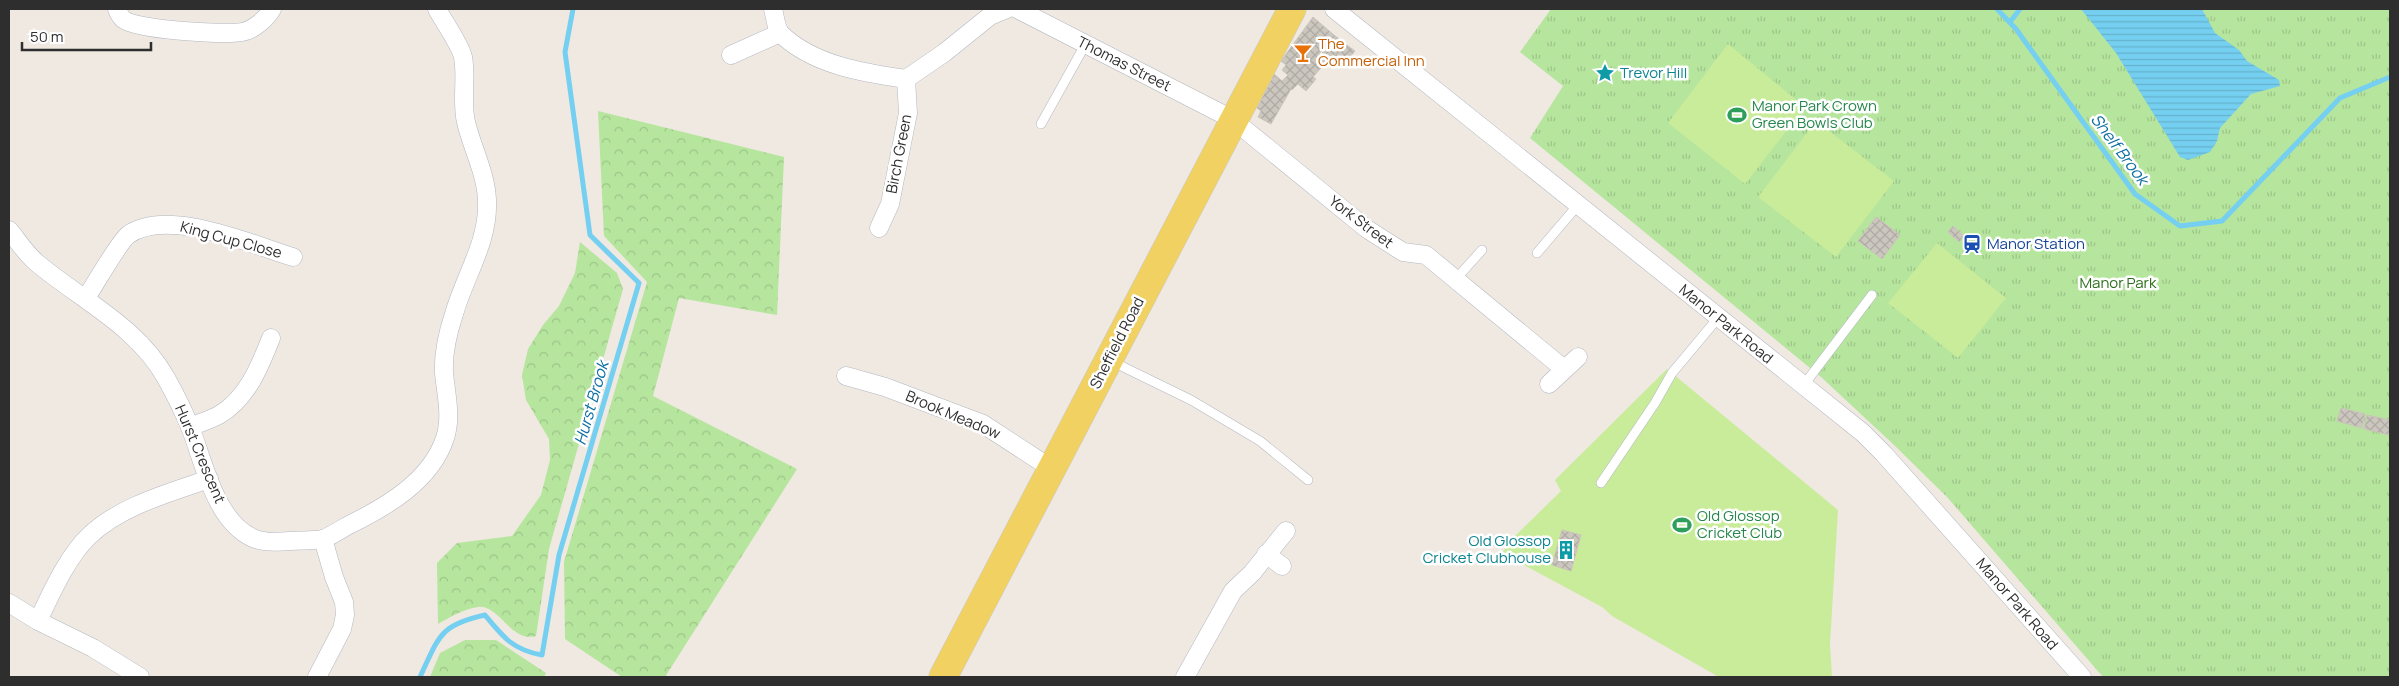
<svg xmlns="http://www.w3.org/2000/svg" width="2399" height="686" viewBox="0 0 2399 686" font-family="Manrope,sans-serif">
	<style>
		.forest { fill: url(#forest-crowns) }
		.park { fill: url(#park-tufts) }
		.pitch { fill: #c9ec9a }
		.water { fill: url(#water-rules) }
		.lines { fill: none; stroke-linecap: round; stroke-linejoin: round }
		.stream { stroke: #75cff0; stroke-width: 5 }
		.building { fill: url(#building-cross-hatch); stroke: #cbc5ba }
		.lane-casing { stroke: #b4b7c1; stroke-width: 10 }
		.street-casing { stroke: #b4b7c1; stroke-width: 19 }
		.primary-casing { stroke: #c9c9c9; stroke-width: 29 }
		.lane { stroke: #fff; stroke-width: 9 }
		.street { stroke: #fff; stroke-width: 18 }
		.primary { stroke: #f2d163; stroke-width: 28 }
		.labels { text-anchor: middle; stroke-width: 5; stroke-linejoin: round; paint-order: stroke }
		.food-label { font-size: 15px; fill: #c56008; stroke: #fff; text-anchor: start }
		.street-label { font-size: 15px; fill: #2e2e2e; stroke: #fff }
		.culture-label { font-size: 15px; fill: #0d838f; stroke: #fff; text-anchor: start }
		.leisure-label { font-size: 15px; fill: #27864d; stroke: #fff; text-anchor: start }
		.transit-label { font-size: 15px; fill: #164399; stroke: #fff; text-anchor: start }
		.park-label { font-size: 15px; fill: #2c6e1b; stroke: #fff }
		.water-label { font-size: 16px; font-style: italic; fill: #0d6fa3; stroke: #fff }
	</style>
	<defs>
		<pattern id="forest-crowns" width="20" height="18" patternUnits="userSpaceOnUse" patternTransform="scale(1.25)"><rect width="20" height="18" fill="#b6e59e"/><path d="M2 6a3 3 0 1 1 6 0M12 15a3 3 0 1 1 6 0" fill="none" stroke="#9dc588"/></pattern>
		<pattern id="park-tufts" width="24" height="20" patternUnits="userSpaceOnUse" patternTransform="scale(1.25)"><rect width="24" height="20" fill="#b6e59e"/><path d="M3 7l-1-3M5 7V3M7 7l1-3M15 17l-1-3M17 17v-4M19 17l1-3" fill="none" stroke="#9dc588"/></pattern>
		<pattern id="water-rules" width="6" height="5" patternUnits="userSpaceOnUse" patternTransform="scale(1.25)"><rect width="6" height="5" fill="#75cff0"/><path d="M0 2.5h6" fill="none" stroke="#66b2ce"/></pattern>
		<pattern id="building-cross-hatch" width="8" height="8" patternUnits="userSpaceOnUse" patternTransform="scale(1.25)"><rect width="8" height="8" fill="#cbc7bf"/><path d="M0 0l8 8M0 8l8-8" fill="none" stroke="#afaba4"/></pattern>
	</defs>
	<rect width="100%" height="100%" fill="#efe9e1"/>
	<g class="forest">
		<polygon points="598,111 784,157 777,315 679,298 653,396 797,469 665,677 622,677 565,639 564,562 647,282 604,236"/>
		<path d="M580,242L617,273L623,289L549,549L536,636C511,643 499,604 478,607C464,609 450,617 438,624L437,563L457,543L512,536L541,495L550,460L549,439L526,400L522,375L528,349L543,325L559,306L575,273Z"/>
		<polygon points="465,640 496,640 546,673 544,677 430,677 440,653"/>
	</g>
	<polygon class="park" points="1551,9 2390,9 2390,677 2103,677 1947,497 1893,444 1821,377 1530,138 1563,86 1520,52"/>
	<g class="pitch">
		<polygon points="1728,44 1805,107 1745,184 1668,123"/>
		<polygon points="1816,121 1894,181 1836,257 1758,197"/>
		<polygon points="1937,243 2006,298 1958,358 1888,303"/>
		<polygon points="1667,369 1838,510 1830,644 1832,677 1719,677 1612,616 1602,607 1502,553 1513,538 1561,491 1555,480"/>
	</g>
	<polygon class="water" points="2081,9 2202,9 2215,33 2239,50 2247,61 2279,80 2280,86 2251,94 2220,128 2217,141 2210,152 2188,160 2180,157 2116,53"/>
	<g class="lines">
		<g class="stream">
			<polyline points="1997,9 2016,29 2135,194 2180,226 2222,221 2340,98 2390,77"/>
			<polyline points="2010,22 2020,9"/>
			<path d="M420,677C439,637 439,625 485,615C503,637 513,650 542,655L559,555L639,283L590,235L565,52L573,9"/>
		</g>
	</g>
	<g class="building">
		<polygon points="1313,17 1334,35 1319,54 1327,61 1313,77 1316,79 1306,91 1298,84 1292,90 1282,81 1288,75 1282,70 1286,65 1281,61"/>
		<polygon points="1334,35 1344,43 1331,60 1321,51"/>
		<polygon points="1344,43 1355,51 1341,68 1331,60"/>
		<polygon points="1274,74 1291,89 1271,124 1258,117 1261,111 1257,108"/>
		<polygon points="1876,217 1900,235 1882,259 1858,241"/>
		<polygon points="1953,226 1964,236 1959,242 1948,232"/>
		<polygon points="2341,408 2365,414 2362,428 2337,421"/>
		<polygon points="2367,415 2390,420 2390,435 2364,429"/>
		<polygon points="1562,530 1581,535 1571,571 1552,565"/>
	</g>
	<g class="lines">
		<g class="lane-casing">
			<g id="lane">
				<polyline points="1041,124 1085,45"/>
				<polyline points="1537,253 1578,205"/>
				<polyline points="1455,280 1482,250"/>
				<polyline points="1111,361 1191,400 1260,441 1308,480"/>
				<polyline points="1803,386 1872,295"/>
				<polyline points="1601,483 1655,403 1672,373 1718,318"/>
			</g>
		</g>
		<g class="street-casing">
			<g id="street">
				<path d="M117,9C118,12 120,16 123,19C134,30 225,35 242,32C254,30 267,18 272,9"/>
				<path d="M773,9C775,16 776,29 781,34C813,65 864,73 906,79L944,53L990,16L1007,9"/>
				<polyline points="1017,9 1232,119 1367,229 1403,252 1426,255 1564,369"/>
				<polyline points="1334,9 1863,433 1883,453 2082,677"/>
				<polyline points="731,55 780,33"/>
				<polyline points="879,228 890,204 908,113 906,79"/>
				<path d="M9,230C18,241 26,254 37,263C81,300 137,326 166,378C175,394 183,410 190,427C204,462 215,521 253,538C263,543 279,542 290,541C301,540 313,541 323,539C331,536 340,530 347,526C386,507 431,481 445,438C452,416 446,395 444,373C443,354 448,332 454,314C465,275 489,242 487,200C486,173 472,148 466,122C461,101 467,78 463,57C460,44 444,22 437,9"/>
				<path d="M86,298C94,286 119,242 128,235C167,207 250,244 293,257"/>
				<polyline points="846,376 885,387 983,424 1052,469"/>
				<polyline points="1549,384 1578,357"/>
				<path d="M190,427C199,423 210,420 219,415C247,399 260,366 271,338"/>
				<polyline points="1266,554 1282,566"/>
				<polyline points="9,603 38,621 93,648 140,677"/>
				<path d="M38,621C51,594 67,557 89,536C120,506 169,493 209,479"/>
				<polyline points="317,677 342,629 345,615 344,602 334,577 323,539"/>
				<polyline points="1185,677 1233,591 1252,573 1286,531"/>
			</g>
		</g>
		<g class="primary-casing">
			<polyline id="primary" points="943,677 1292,9"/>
		</g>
		<use href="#lane" class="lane"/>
		<use href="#street" class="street"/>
		<use href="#primary" class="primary"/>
	</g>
	<defs>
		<g id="bar-bare" transform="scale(1.5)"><path d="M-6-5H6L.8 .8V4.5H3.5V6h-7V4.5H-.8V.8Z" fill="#e8710a" stroke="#fff" stroke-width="2.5" paint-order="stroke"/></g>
		<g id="sight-bare" transform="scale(1.5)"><path d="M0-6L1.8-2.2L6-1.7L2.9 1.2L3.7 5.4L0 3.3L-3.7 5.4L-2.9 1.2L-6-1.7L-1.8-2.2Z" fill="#0f9aa8" stroke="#fff" stroke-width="2.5" paint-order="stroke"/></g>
		<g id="stadium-bare" transform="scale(1.5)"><path d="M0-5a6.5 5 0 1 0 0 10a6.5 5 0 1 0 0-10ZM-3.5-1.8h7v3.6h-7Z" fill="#2e9e5b" stroke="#fff" stroke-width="2.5" paint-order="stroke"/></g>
		<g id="station-bare" transform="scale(1.5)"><path d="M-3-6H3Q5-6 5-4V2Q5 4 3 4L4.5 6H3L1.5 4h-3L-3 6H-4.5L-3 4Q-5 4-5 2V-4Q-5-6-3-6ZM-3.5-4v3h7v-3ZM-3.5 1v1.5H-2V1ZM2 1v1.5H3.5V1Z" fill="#1a4fb4" stroke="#fff" stroke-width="2.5" paint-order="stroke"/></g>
		<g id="building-bare" transform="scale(1.5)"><path d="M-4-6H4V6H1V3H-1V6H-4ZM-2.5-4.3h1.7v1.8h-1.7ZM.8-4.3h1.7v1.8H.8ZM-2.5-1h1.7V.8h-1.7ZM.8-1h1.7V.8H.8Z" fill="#0f9aa8" stroke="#fff" stroke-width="2.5" paint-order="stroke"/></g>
	</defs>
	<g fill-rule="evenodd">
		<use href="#bar-bare" x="1303" y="53"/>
		<use href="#sight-bare" x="1605" y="73"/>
		<use href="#stadium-bare" x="1737" y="115"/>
		<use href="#station-bare" x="1972" y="244"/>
		<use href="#stadium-bare" x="1682" y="525"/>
		<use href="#building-bare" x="1566" y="550"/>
	</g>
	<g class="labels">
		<g class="food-label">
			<text x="1318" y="49">The<tspan x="1318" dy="17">Commercial Inn</tspan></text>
		</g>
		<g class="street-label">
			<text transform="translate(1124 64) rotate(27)" y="5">Thomas Street</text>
			<text transform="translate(899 154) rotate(-79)" y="5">Birch Green</text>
			<text transform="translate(1361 222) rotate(37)" y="5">York Street</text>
			<text transform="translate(231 240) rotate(15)" y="5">King Cup Close</text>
			<text transform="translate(1726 324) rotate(39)" y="5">Manor Park Road</text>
			<text transform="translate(1117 343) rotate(-63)" y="5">Sheffield Road</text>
			<text transform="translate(953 415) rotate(23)" y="5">Brook Meadow</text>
			<text transform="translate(200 454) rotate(67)" y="5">Hurst Crescent</text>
			<text transform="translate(2017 604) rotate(49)" y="5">Manor Park Road</text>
		</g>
		<g class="culture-label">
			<text x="1620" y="78">Trevor Hill</text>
			<text x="1551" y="546" text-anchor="end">Old Glossop<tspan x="1551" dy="17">Cricket Clubhouse</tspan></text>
		</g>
		<g class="leisure-label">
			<text x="1752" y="111">Manor Park Crown<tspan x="1752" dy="17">Green Bowls Club</tspan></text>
			<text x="1697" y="521">Old Glossop<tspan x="1697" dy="17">Cricket Club</tspan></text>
		</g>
		<g class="transit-label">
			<text x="1987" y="249">Manor Station</text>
		</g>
		<g class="park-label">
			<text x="2118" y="288">Manor Park</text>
		</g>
		<g class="water-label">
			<text transform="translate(2120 149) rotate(53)" y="6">Shelf Brook</text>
			<text transform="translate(591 403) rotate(-74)" y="6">Hurst Brook</text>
		</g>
	</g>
	<rect width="2399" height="686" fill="none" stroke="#2e2e2e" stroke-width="20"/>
	<path d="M22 42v8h129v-8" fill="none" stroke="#2e2e2e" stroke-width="2.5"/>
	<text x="30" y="42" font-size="15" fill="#2e2e2e" stroke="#ffffff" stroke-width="4" paint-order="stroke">50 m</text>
</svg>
